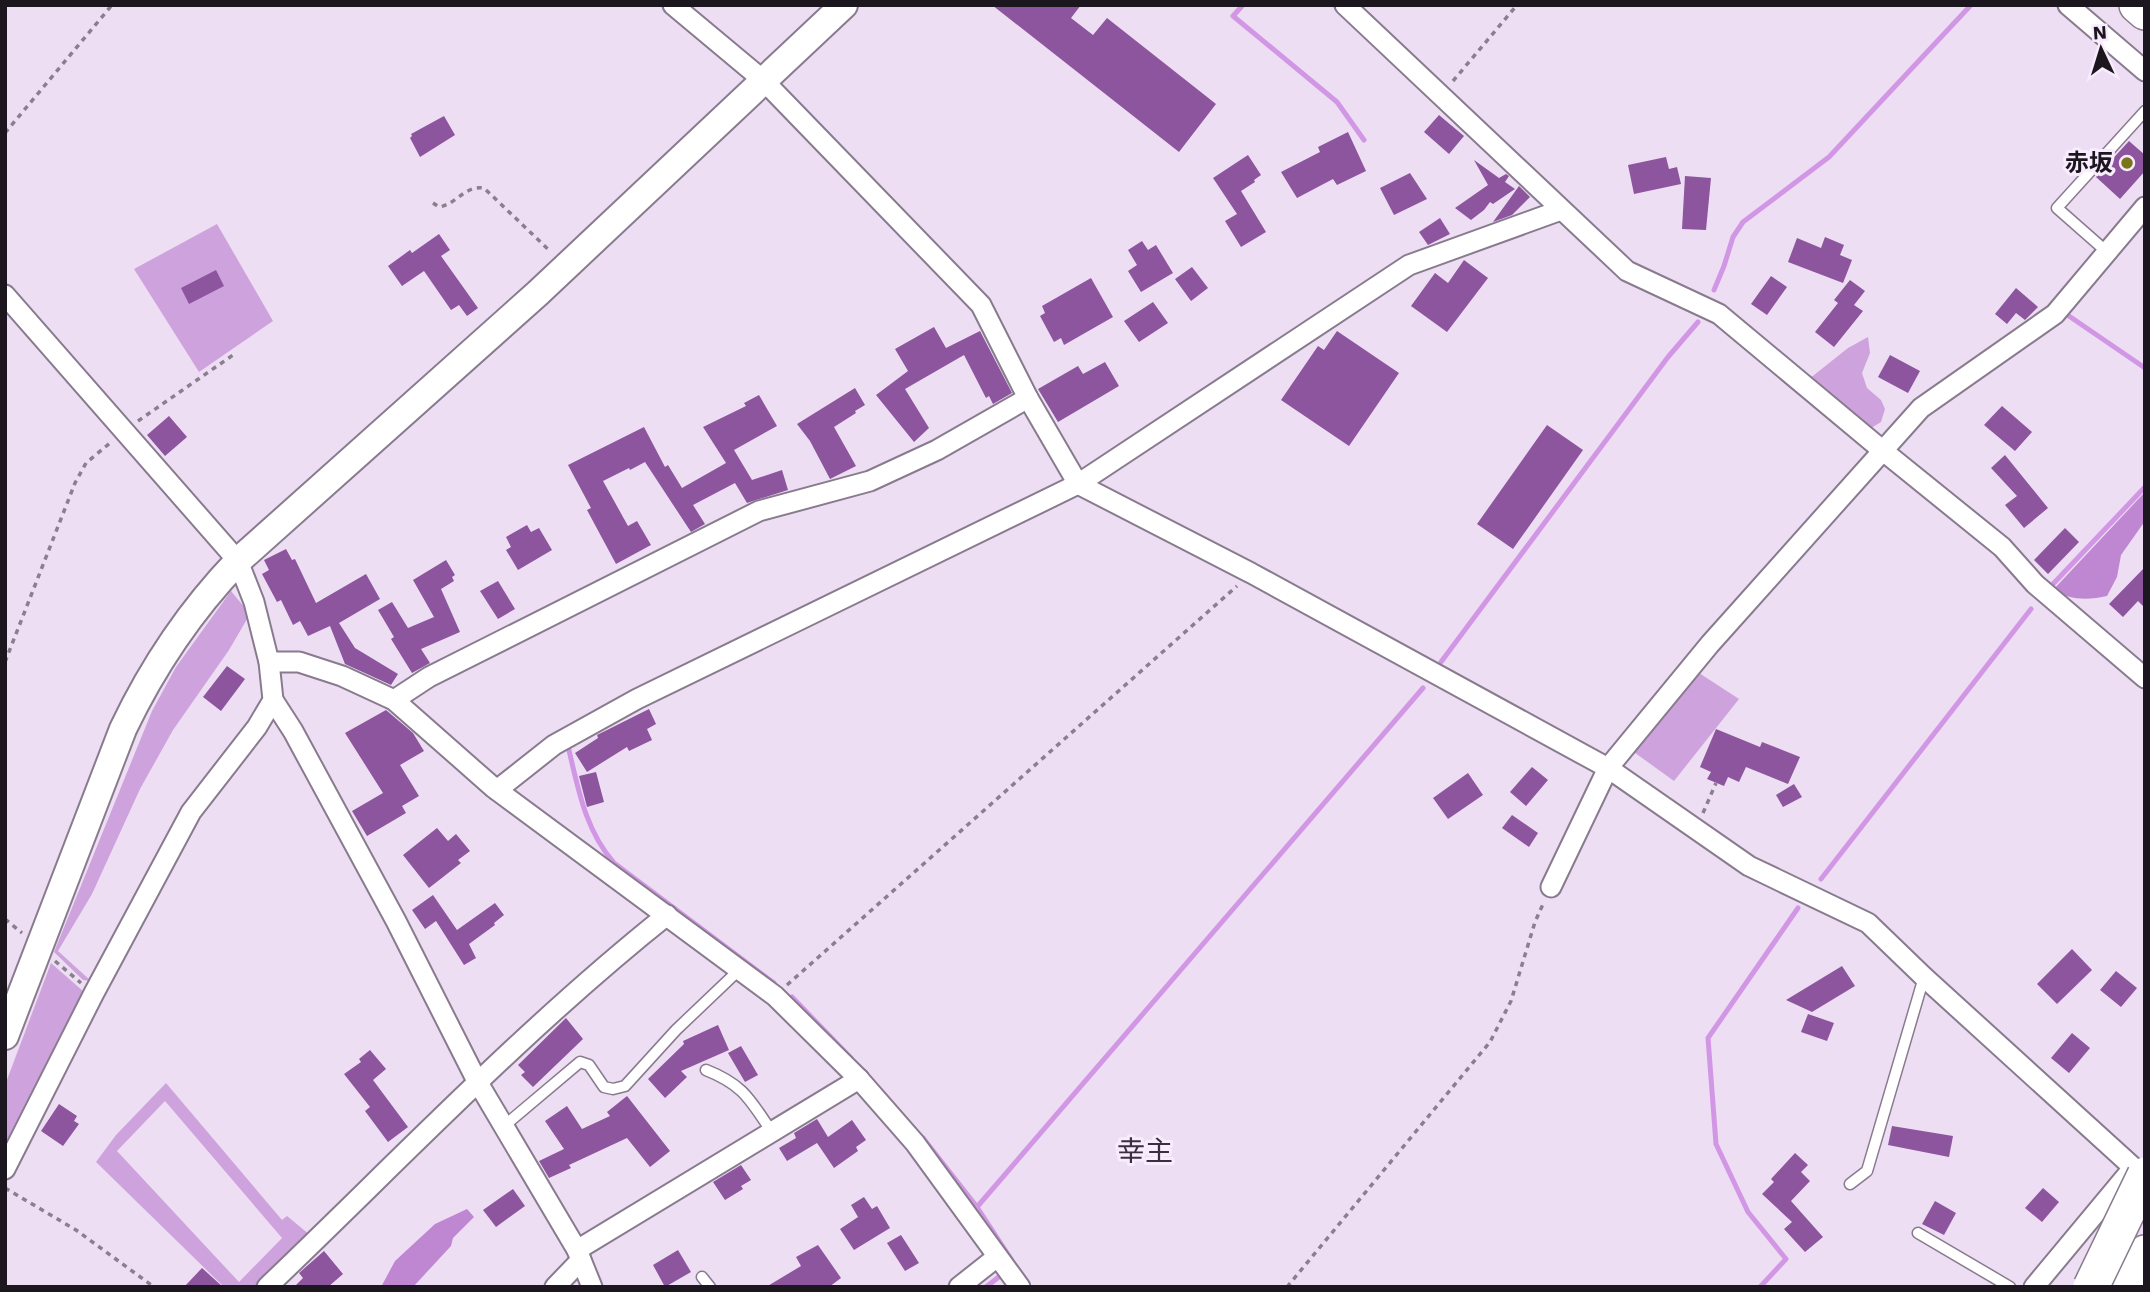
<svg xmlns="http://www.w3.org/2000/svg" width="2150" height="1292" viewBox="0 0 2150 1292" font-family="'Work Sans','Noto Sans JP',sans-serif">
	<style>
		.green { fill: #cea3dd; fill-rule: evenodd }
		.forest { fill: #bf87d2 }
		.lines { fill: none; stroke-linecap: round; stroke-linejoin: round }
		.stream { stroke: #d197e4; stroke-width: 5 }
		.building { fill: #8c559d }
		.lane-casing { stroke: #897b8e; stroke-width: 13 }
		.street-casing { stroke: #897b8e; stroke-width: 23 }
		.secondary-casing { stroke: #897b8e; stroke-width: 30 }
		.highway-casing { stroke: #897b8e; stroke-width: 38 }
		.path { stroke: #8a7f8e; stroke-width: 3.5; stroke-dasharray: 5 5; stroke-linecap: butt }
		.lane { stroke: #fff; stroke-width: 10 }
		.street { stroke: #fff; stroke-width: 19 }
		.secondary { stroke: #fff; stroke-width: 26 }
		.highway { stroke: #fff; stroke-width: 35 }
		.highway-bridge-casing { stroke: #897b8e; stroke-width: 38; stroke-linecap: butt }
		.highway-bridge { stroke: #fff; stroke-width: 35 }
		.poi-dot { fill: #79751a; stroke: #f9ecfe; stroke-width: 2.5 }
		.labels { text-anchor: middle; stroke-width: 6; stroke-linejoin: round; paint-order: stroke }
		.poi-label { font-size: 24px; font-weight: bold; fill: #1c171e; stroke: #f9ecfe; text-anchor: end }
		.quarter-label { font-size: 28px; fill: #3b2e3f; stroke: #f9ecfe }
	</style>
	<rect width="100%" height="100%" fill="#eedef4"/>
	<g class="green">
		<polygon points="217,224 273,321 199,372 134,269"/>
		<polygon points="1868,337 1870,353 1862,373 1867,388 1881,400 1885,409 1881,422 1868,430 1809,379 1848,348"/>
		<polygon points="231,591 250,614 229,650 173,730 140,789 92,894 58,951 91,981 83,980 54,952 152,711 176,667"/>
		<polygon points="1696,671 1739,699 1674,781 1631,750"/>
		<polygon points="51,963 84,992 5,1151 5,1085"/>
		<path d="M166,1083L282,1220L287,1216L310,1235L255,1287H224L96,1162L116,1135ZM165,1101L282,1238L239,1282L117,1151Z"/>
	</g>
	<g class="forest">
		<path d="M2145,492V521L2121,555L2117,577L2107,596C2090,600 2068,601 2054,589Z"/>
		<polygon points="467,1209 474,1217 453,1238 451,1246 413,1287 381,1287 395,1261 435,1224"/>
	</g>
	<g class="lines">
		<g class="stream">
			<polyline points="1243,5 1233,16 1337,102 1364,140"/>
			<polyline points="1714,290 1724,266 1733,237 1743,222 1829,157 1971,5"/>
			<polyline points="2066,314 2145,368"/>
			<polyline points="2053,584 2145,487"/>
			<polyline points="1441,662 1668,357 1698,322"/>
			<path d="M568,746C578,788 585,830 614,863L774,983"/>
			<polyline points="1821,879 2031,609"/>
			<polyline points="792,997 851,1058"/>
			<polyline points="923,1138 977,1207"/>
			<polyline points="1011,1259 977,1207 1423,688"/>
			<polyline points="986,1287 1000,1276"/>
			<polyline points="1760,1287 1786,1259 1748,1212 1716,1144 1708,1038 1798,908"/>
		</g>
	</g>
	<g class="building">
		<polygon points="992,5 1081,5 1071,18 1093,35 1107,18 1216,104 1179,152"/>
		<polygon points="1439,115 1464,136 1449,154 1424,132"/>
		<polygon points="444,116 455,135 420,157 410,138 412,136 411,134"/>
		<polygon points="1348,132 1366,171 1337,185 1333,179 1297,198 1281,172 1320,152 1318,147"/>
		<polygon points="2129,141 2145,155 2145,171 2120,199 2096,177"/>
		<polygon points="1248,155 1261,175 1254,180 1255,182 1241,191 1266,232 1241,247 1225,221 1237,214 1213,178"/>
		<polygon points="1666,157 1669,169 1677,167 1681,184 1634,194 1628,165"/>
		<polygon points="1474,160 1499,178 1506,174 1509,176 1505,182 1515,189 1493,204 1490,202 1484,210 1471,220 1455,208 1488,185"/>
		<polygon points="1410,173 1427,199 1394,215 1380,188"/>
		<polygon points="1685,176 1711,178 1706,230 1682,229"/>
		<polygon points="1519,186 1530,197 1512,215 1493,222"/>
		<polygon points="1440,218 1450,234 1428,245 1419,232"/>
		<polygon points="439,234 450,250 441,256 478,308 467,316 459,305 451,310 424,271 402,286 388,266 410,250 412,253"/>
		<polygon points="1825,237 1844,245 1840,255 1852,260 1843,283 1788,262 1797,238 1821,248"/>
		<polygon points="1142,241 1148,250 1156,245 1173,273 1141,292 1128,271 1137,265 1128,250"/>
		<polygon points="1464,260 1488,278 1447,332 1411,306 1435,273 1448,283"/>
		<polygon points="1192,267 1208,288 1191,301 1175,279"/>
		<polygon points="216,270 224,286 189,304 181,288"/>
		<polygon points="1771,276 1787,287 1767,315 1751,304"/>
		<polygon points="1091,278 1113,317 1064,345 1061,338 1054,342 1040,316 1045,313 1042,306"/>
		<polygon points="1850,280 1865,291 1854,305 1863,311 1834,347 1815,332 1838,303 1834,300"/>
		<polygon points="2016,288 2038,307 2025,320 2016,313 2007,324 1995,314"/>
		<polygon points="1153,302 1168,323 1139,342 1124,321"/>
		<polygon points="934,327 946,348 980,331 1012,393 993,404 989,396 986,398 964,355 905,389 929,428 914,442 876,395 908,371 895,349"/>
		<polygon points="1337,331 1399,373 1349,446 1281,400 1318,346 1324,350"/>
		<polygon points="1890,355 1920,371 1908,393 1878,377"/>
		<polygon points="1105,362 1119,386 1058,422 1038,389 1078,366 1083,374"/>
		<polygon points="855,388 865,405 855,411 856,413 834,427 856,466 830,479 810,441 797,424"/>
		<polygon points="759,395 777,426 734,450 752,480 782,470 788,490 747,503 735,483 693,505 705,524 691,532 645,462 630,470 629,468 603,481 628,526 637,521 651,545 616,564 587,510 591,508 568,465 644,427 665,467 668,465 682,488 726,463 703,427 746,406 744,403"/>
		<polygon points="2002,406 2032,432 2015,451 1984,425"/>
		<polygon points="169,416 187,437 165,456 147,435"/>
		<polygon points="1547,425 1583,450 1513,549 1477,524"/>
		<polygon points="2005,455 2048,508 2024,528 2005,505 2017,496 1991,468"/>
		<polygon points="527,525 531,532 539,528 552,550 518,570 506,550 511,547 506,537"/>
		<polygon points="2065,528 2079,542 2048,574 2034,560"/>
		<polygon points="286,549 292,560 295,559 316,603 366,574 380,599 339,623 355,648 398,674 391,685 345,664 330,626 308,636 300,621 293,625 281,600 277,602 262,574 269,570 264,560"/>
		<polygon points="446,560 455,575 452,577 454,581 441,589 460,632 421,649 430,663 412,673 391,639 394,637 378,610 392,602 408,628 434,617 413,580"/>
		<polygon points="2145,567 2145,608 2138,601 2123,617 2109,604"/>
		<polygon points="498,581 515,609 498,619 480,591"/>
		<polygon points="227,666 245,679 221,711 203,697"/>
		<polygon points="649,709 656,724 647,729 652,740 629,751 627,747 587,772 575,753 598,738 597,735"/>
		<polygon points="386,710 413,733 424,751 400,765 419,796 402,806 406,813 367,836 352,811 383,793 345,733"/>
		<polygon points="1716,729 1760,747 1762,742 1800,757 1788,784 1746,767 1739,782 1728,777 1724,786 1707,779 1711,772 1700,767"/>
		<polygon points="1532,767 1548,780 1526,806 1510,792"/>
		<polygon points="596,772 604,802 587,807 579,776"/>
		<polygon points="1468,773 1483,795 1448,819 1433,798"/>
		<polygon points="1794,784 1802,797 1783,807 1776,795"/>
		<polygon points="1512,815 1538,833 1529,847 1502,828"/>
		<polygon points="437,828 448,841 456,834 470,851 458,860 461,863 429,888 403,855"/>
		<polygon points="433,895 457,930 495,903 504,915 494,923 495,925 469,944 476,958 464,965 436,921 425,929 412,910"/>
		<polygon points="2072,949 2092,970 2057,1004 2037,984"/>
		<polygon points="1842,966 1855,986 1812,1012 1786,1000"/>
		<polygon points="2116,971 2137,988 2121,1007 2100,990"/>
		<polygon points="1808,1014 1834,1023 1827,1041 1801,1032"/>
		<polygon points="566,1018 583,1039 533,1087 521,1075 525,1072 518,1065"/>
		<polygon points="718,1025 729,1050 681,1071 687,1077 665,1098 648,1079 684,1044 683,1041"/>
		<polygon points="2072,1033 2090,1048 2069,1073 2051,1058"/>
		<polygon points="741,1046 758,1075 745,1082 728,1053"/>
		<polygon points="370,1050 386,1069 373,1080 408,1127 388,1142 365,1111 370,1107 344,1074 361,1062 359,1059"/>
		<polygon points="627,1096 670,1151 650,1167 627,1138 569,1165 571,1168 549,1178 539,1161 564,1149 545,1121 567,1106 582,1129 610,1116 607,1112"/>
		<polygon points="59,1104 77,1116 74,1121 79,1124 63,1146 41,1131"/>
		<polygon points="817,1119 828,1137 852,1120 866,1140 856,1147 858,1151 834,1168 817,1143 787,1161 779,1148 796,1138 794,1133"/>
		<polygon points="1892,1126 1953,1136 1949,1157 1888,1145"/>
		<polygon points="1795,1153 1808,1165 1801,1172 1810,1181 1791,1201 1823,1237 1805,1252 1784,1229 1792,1222 1762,1194 1774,1182 1771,1179"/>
		<polygon points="741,1165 751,1180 741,1186 743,1189 725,1200 713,1182"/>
		<polygon points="2043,1188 2059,1202 2042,1222 2025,1208"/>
		<polygon points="513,1189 525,1206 496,1227 483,1210"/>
		<polygon points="864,1197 872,1209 877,1206 890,1228 854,1250 840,1229 858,1217 851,1205"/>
		<polygon points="1935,1201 1956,1213 1944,1235 1922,1224"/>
		<polygon points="901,1235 919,1263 905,1271 887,1243"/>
		<polygon points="818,1245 841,1278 829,1287 766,1287 801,1266 796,1257"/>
		<polygon points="678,1250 691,1272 665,1287 653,1265"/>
		<polygon points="324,1251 343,1274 328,1287 294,1287 303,1278 299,1273"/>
		<polygon points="202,1268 223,1287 184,1287"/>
	</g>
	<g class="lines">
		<g class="lane-casing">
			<g id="lane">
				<polyline points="2107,252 2057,208 2145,111"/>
				<path d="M706,1070C744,1085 750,1100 772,1132"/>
				<polyline points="504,1126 580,1062 589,1065 604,1087 613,1089 625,1086 676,1030 739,970"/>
				<polyline points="1850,1184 1867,1171 1924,977"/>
				<polyline points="1918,1233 2010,1287"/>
				<polyline points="702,1277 710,1287"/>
			</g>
		</g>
		<g class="street-casing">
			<g id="street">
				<polyline points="673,5 764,81 981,305 1028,398 1078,484 1251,573 1608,768 1749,866 1868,923 1924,977 2145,1178"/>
				<polyline points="1345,5 1627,271 1719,314 1882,450 2002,547 2035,584 2145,678"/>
				<polyline points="2068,5 2145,71"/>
				<polyline points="5,295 238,561 254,602 269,662 273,700 257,727 191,812 94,993 5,1169"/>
				<polyline points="269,662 299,662 342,676 394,700 494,788 775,996 859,1079 915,1143 1020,1287"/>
				<polyline points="273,700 293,731 396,921 477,1081 577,1250 592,1287"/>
				<polyline points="394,700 429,677 759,511 870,481 937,450 1028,398"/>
				<polyline points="497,790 554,745 637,699 1078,484 1409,265 1561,210"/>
				<polyline points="1551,887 1608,768 1710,644 1921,408 2055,314 2145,207"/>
				<polyline points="577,1250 859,1079"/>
				<path d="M267,1287C399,1161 524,1029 667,915"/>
				<polyline points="555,1287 581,1260"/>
				<polyline points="959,1287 997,1257"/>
				<polyline points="2034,1287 2133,1168"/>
			</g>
		</g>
		<g class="secondary-casing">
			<path id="secondary" d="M5,1036L123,729C153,666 189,612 238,561L538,293L844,5"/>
		</g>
		<g class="highway-casing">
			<g id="highway">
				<polyline points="2137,5 2145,12"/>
				<polyline points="2129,1287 2145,1253"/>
			</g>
		</g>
		<g class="path">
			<polyline points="1453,81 1517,5"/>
			<polyline points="5,133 112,5"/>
			<path d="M433,203L439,207C457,204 465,185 484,188L551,252"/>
			<polyline points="138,421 233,355"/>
			<polyline points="5,662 75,483 86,463 110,443"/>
			<polyline points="1703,813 1716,783"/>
			<polyline points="5,919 22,933"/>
			<polyline points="55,961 81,983"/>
			<polyline points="787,985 1237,586"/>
			<polyline points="5,1188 76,1230 154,1287"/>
			<polyline points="1287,1287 1490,1042 1511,1001 1535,922 1543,904"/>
		</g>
		<use href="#lane" class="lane"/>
		<use href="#street" class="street"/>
		<use href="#secondary" class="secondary"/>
		<use href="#highway" class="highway"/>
		<g class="highway-bridge-casing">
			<polyline id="highway-bridge" points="2091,1287 2145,1175"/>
		</g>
		<use href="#highway-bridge" class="highway-bridge"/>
	</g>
	<circle class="poi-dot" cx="2127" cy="163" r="7"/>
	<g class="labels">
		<g class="poi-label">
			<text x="2113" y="171">赤坂</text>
		</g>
		<g class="quarter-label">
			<text x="1145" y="1161">幸主</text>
		</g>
	</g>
	<rect width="2150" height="1292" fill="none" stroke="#1c171e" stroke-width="14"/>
	<g transform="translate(2101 49) rotate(356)" stroke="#f9ecfe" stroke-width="5" paint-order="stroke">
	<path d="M0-5L12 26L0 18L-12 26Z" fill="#1c171e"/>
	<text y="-10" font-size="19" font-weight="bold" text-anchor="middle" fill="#1c171e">N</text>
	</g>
</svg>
